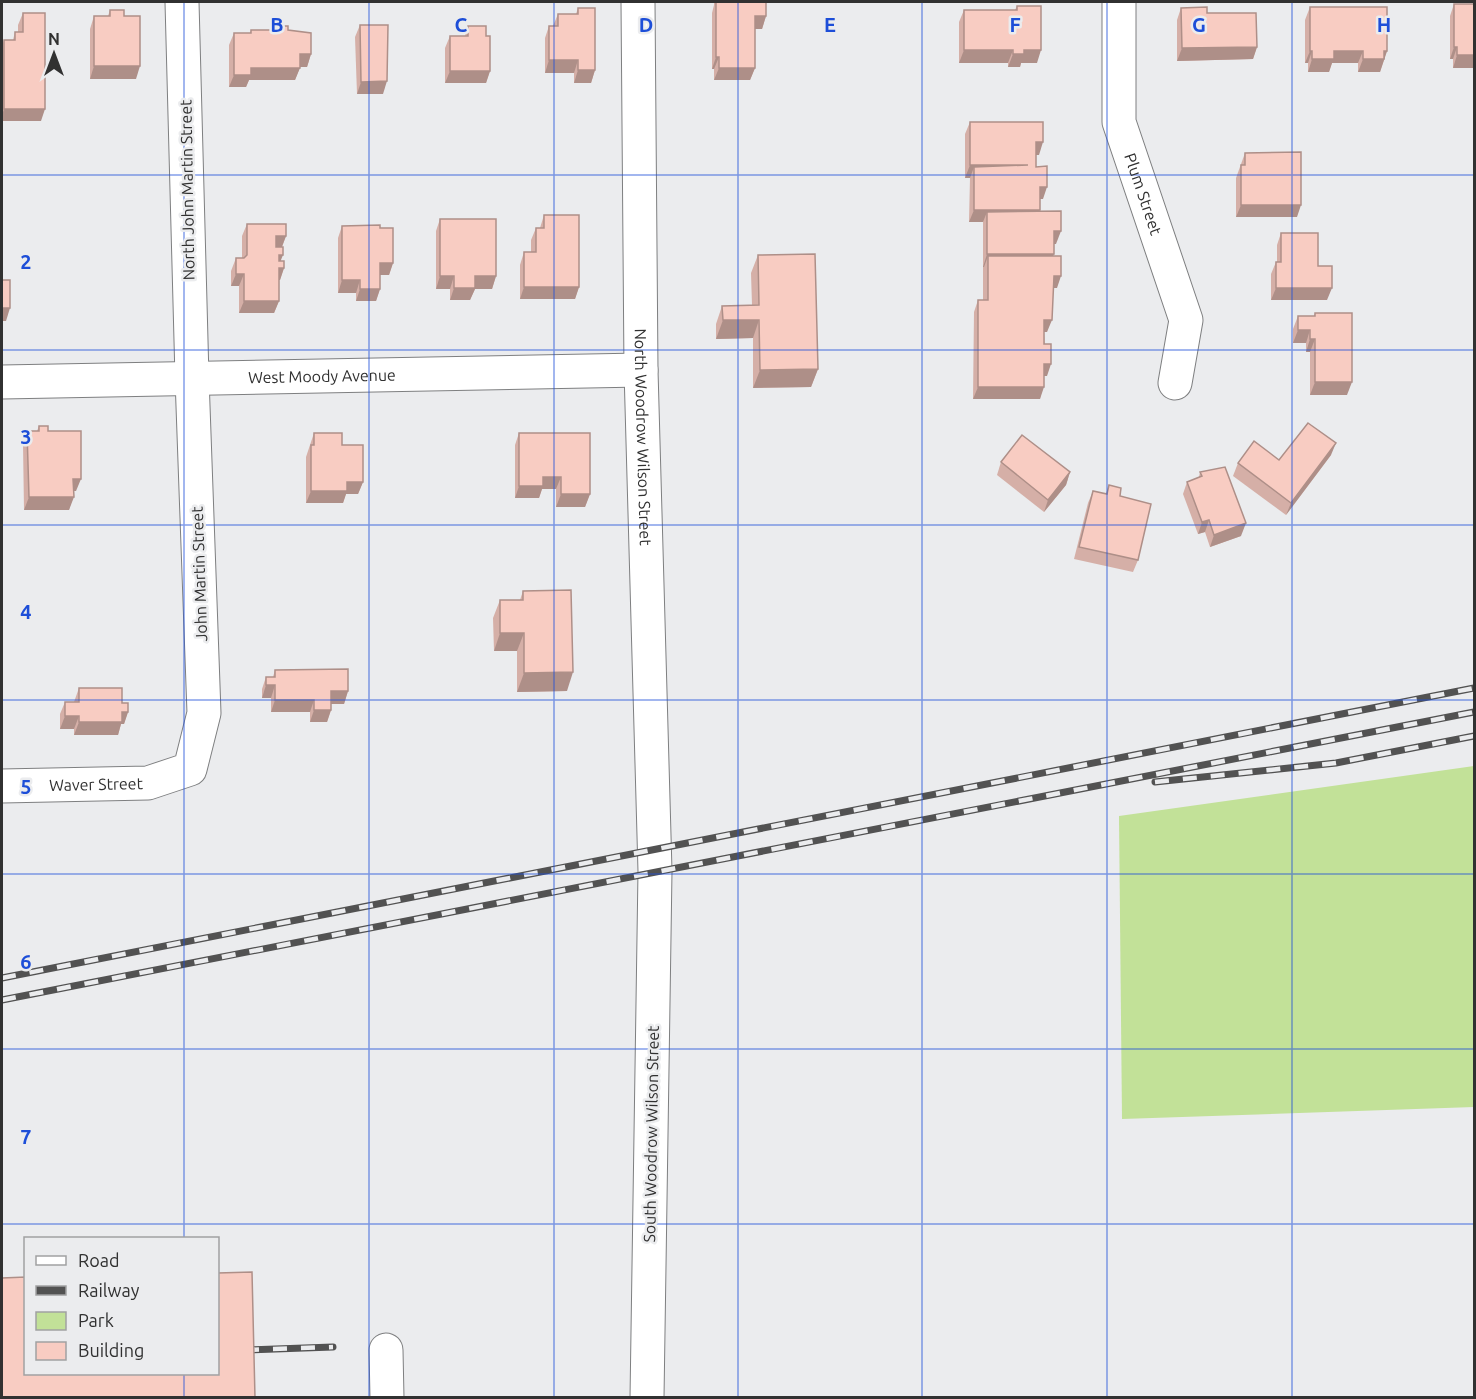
<svg xmlns="http://www.w3.org/2000/svg" width="1476" height="1399" viewBox="0 0 1476 1399" font-family="Ubuntu,sans-serif">
	<style>
		.green { fill: #c2e198 }
		.lines { fill: none; stroke-linecap: round; stroke-linejoin: round }
		.minor-casing { stroke: #7e7f80; stroke-width: 35 }
		.minor { stroke: #fff; stroke-width: 33 }
		.rail-casing { stroke: #525252; stroke-width: 7 }
		.rail { stroke: #ebecee; stroke-width: 4.5; stroke-dasharray: 14; stroke-linecap: butt }
		.wall { fill: #d5afa7 }
		.shaded-wall { fill: #ae8f88 }
		.building { fill: #f8ccc2; stroke: #ae8f88; stroke-width: 1.5 }
		.grid { fill: none; stroke: #1d4ed8; stroke-width: 1.5; stroke-opacity: 0.55 }
		.labels { text-anchor: middle; stroke-width: 5; stroke-linejoin: round; paint-order: stroke }
		.street-label { font-size: 16px; fill: #313131; stroke: #ebecee }
		.grid-label { font-size: 20px; text-anchor: middle; font-weight: bold; fill: #1d4ed8; stroke: #ebecee; stroke-width: 5; stroke-linejoin: round; paint-order: stroke }
	</style>
	<rect width="100%" height="100%" fill="#ebecee"/>
	<polygon class="green" points="1474,766 1474,1107 1122,1119 1119,816"/>
	<g class="lines">
		<g class="minor-casing">
			<g id="minor">
				<path id="s1" d="M638,2L641,370L655,871L647,1398"/>
				<path id="s2" d="M1119,2V122L1186,320L1175,383"/>
				<path id="s3" d="M2,382L641,370"/>
				<path id="s4" d="M2,786L148,783L190,769L204,713L192,378L182,2"/>
				<polyline points="386,1350 387,1398"/>
			</g>
		</g>
		<use href="#minor" class="minor"/>
		<g class="rail-casing">
			<g id="rail">
				<polyline points="1155,782 1336,763 1474,736"/>
				<polyline points="2,978 1474,688"/>
				<polyline points="2,1000 1474,712"/>
				<polyline points="245,1350 333,1347"/>
			</g>
		</g>
		<use href="#rail" class="rail"/>
	</g>
	<g class="wall">
		<polygon points="714,2 766,2 766,16 762,29 755,29 755,68 750,80 714,80 714,69 712,69 712,13 714,5"/>
		<polygon points="1454,4 1474,68 1453,68 1453,59 1450,59 1450,16"/>
		<polygon points="1017,6 1037,63 1021,63 1020,67 1008,67 1008,63 959,63 959,22 964,10 1015,10"/>
		<polygon points="1310,7 1387,51 1380,72 1358,72 1358,63 1332,63 1329,72 1308,72 1308,63 1305,63 1305,20"/>
		<polygon points="578,8 595,70 591,83 574,83 574,73 545,73 545,38 549,26 553,26 558,14 576,14"/>
		<polygon points="1181,8 1207,13 1257,47 1253,59 1177,61 1177,20"/>
		<polygon points="110,10 124,16 136,79 90,79 90,29 94,16 108,16"/>
		<polygon points="23,13 41,121 2,121 2,46 4,40 13,40 15,32 18,32 18,25"/>
		<polygon points="360,25 383,94 357,94 355,37"/>
		<polygon points="281,26 288,30 311,54 307,67 300,67 295,80 249,80 246,87 229,87 229,45 234,33 250,33 251,30 280,30"/>
		<polygon points="468,26 486,36 490,71 486,83 445,83 445,48 450,36 465,36"/>
		<polygon points="970,122 1039,155 1036,155 1036,167 1043,199 1040,199 1039,211 1056,244 1054,244 1053,256 1057,288 1053,288 1047,332 1044,332 1047,376 1044,376 1040,399 973,399 974,312 978,300 983,300 983,222 969,222 970,178 965,178 965,134"/>
		<polygon points="1245,153 1297,217 1236,217 1236,178"/>
		<polygon points="544,215 579,287 575,299 520,299 520,265 524,252 531,252 531,240 536,228 540,228"/>
		<polygon points="440,219 496,276 492,289 475,289 470,300 450,300 450,289 436,289 436,231"/>
		<polygon points="247,224 286,236 282,247 281,261 284,268 280,280 279,280 279,301 274,313 239,313 239,286 231,286 231,271 236,258 242,258 242,236"/>
		<polygon points="342,226 380,228 393,263 389,275 380,275 380,289 376,301 356,301 356,293 338,293 338,238"/>
		<polygon points="1281,233 1318,266 1327,300 1271,300 1271,274 1276,262 1277,262 1277,245"/>
		<polygon points="758,255 818,369 811,387 753,388 753,338 716,339 716,324 722,306 752,305 751,273"/>
		<polygon points="1315,313 1347,395 1310,395 1310,352 1306,352 1306,343 1293,343 1293,329 1298,316 1314,316"/>
		<polygon points="39,426 48,431 76,491 74,491 69,510 24,510 23,444 27,431 37,431"/>
		<polygon points="314,433 342,445 363,482 358,494 346,494 343,503 306,503 306,457"/>
		<polygon points="519,433 590,494 585,507 556,507 556,489 542,489 539,498 515,498 515,445"/>
		<polygon points="1331,455 1286,515 1233,476 1238,463"/>
		<polygon points="1001,462 1070,472 1066,485 1044,512 997,475"/>
		<polygon points="1200,472 1241,536 1210,547 1205,532 1198,534 1183,494 1187,482 1199,477"/>
		<polygon points="1109,485 1120,496 1138,560 1133,572 1074,559 1088,503 1093,491 1106,494"/>
		<polygon points="523,591 567,691 517,692 517,651 494,651 493,618 500,600 520,600"/>
		<polygon points="275,670 348,691 344,704 331,704 331,710 327,722 310,722 310,712 271,712 271,698 262,698 262,689 266,677 273,677"/>
		<polygon points="79,688 122,703 128,712 124,724 121,724 118,735 74,735 74,729 60,729 60,714 65,702 74,702"/>
	</g>
	<g class="shaded-wall">
		<polygon points="755,16 766,16 762,29 750,29"/>
		<polygon points="1257,47 1253,59 1177,61 1182,48"/>
		<polygon points="1454,47 1457,47 1453,59 1450,59"/>
		<polygon points="964,50 1013,50 1008,63 959,63"/>
		<polygon points="1024,50 1041,50 1037,63 1021,63 1020,67 1008,67 1013,54"/>
		<polygon points="1310,51 1312,51 1308,63 1305,63"/>
		<polygon points="1334,51 1363,51 1358,63 1332,63 1329,72 1308,72 1312,59"/>
		<polygon points="1384,51 1387,51 1380,72 1358,72 1363,59"/>
		<polygon points="300,54 311,54 307,67 295,67"/>
		<polygon points="1457,55 1474,55 1474,68 1453,68"/>
		<polygon points="716,57 719,57 714,69 712,69"/>
		<polygon points="549,60 578,60 574,73 545,73"/>
		<polygon points="94,66 140,66 136,79 90,79"/>
		<polygon points="251,68 300,68 295,80 249,80 246,87 229,87 234,75"/>
		<polygon points="719,68 755,68 750,80 714,80"/>
		<polygon points="578,70 595,70 591,83 574,83"/>
		<polygon points="450,71 490,71 486,83 445,83"/>
		<polygon points="387,81 383,94 357,94 361,82"/>
		<polygon points="4,109 45,109 41,121 2,121 2,115"/>
		<polygon points="1036,142 1043,142 1039,155 1031,155"/>
		<polygon points="970,165 1028,165 974,167 970,178 965,178"/>
		<polygon points="1040,187 1047,187 1043,199 1035,199"/>
		<polygon points="1241,205 1301,205 1297,217 1236,217"/>
		<polygon points="974,210 1040,210 1035,222 987,212 983,222 969,222"/>
		<polygon points="1054,231 1061,231 1056,244 1049,244"/>
		<polygon points="276,236 286,236 281,249 271,249"/>
		<polygon points="987,254 1054,254 1049,267 988,256 984,267 983,267"/>
		<polygon points="279,255 283,255 278,267"/>
		<polygon points="380,263 393,263 389,275 376,275"/>
		<polygon points="279,268 284,268 280,280 274,280"/>
		<polygon points="236,274 244,274 239,286 231,286"/>
		<polygon points="440,276 454,276 450,289 436,289"/>
		<polygon points="475,276 496,276 492,289 475,289 470,300 450,300 454,288"/>
		<polygon points="1054,276 1061,276 1057,288 1050,288"/>
		<polygon points="342,280 360,280 356,293 338,293"/>
		<polygon points="524,287 579,287 575,299 520,299"/>
		<polygon points="1276,288 1332,288 1327,300 1271,300"/>
		<polygon points="360,289 380,289 376,301 356,301"/>
		<polygon points="244,301 279,301 274,313 239,313"/>
		<polygon points="2,308 10,308 6,321 2,321"/>
		<polygon points="723,320 759,320 753,338 716,339"/>
		<polygon points="1044,320 1052,320 1047,332 1040,332"/>
		<polygon points="1298,330 1310,330 1306,343 1293,343"/>
		<polygon points="1310,339 1315,339 1310,352 1306,352"/>
		<polygon points="1044,364 1051,364 1047,376 1040,376"/>
		<polygon points="818,369 811,387 753,388 760,370"/>
		<polygon points="1315,382 1352,382 1347,395 1310,395"/>
		<polygon points="978,387 1044,387 1040,399 973,399"/>
		<polygon points="1336,443 1331,455 1286,515 1291,503"/>
		<polygon points="1070,472 1066,485 1044,512 1048,500"/>
		<polygon points="543,477 561,477 556,489 542,489 539,498 515,498 519,486"/>
		<polygon points="73,479 81,479 76,491 69,491"/>
		<polygon points="347,482 363,482 358,494 346,494 343,503 306,503 311,491"/>
		<polygon points="561,494 590,494 585,507 556,507"/>
		<polygon points="29,497 74,497 69,510 24,510"/>
		<polygon points="1209,520 1205,532 1198,534 1202,522"/>
		<polygon points="1246,523 1241,536 1210,547 1214,535"/>
		<polygon points="500,633 524,633 517,651 494,651"/>
		<polygon points="573,672 567,691 517,692 524,673"/>
		<polygon points="266,685 275,685 271,698 262,698"/>
		<polygon points="331,691 348,691 344,704 327,704"/>
		<polygon points="275,700 314,700 310,712 271,712"/>
		<polygon points="314,710 331,710 327,722 310,722"/>
		<polygon points="122,712 128,712 124,724 121,724 118,735 74,735 79,722"/>
		<polygon points="65,716 79,716 74,729 60,729"/>
	</g>
	<g class="building">
		<polygon points="716,2 766,2 766,16 755,16 755,68 719,68 719,57 716,57"/>
		<polygon points="1454,4 1474,4 1474,55 1457,55 1457,47 1454,47"/>
		<polygon points="1017,6 1041,6 1041,50 1024,50 1024,54 1013,54 1013,50 964,50 964,10 1017,10"/>
		<polygon points="1207,7 1207,13 1256,13 1257,47 1182,48 1181,8"/>
		<polygon points="1310,7 1387,7 1387,51 1384,51 1384,59 1363,59 1363,51 1334,51 1334,59 1312,59 1312,51 1310,51"/>
		<polygon points="578,8 595,8 595,70 578,70 578,60 549,60 549,26 558,26 558,14 578,14"/>
		<polygon points="110,10 124,10 124,16 140,16 140,66 94,66 94,16 110,16"/>
		<polygon points="23,13 45,13 45,109 4,109 4,40 15,40 15,32 23,32"/>
		<polygon points="360,25 388,25 387,81 361,82"/>
		<polygon points="281,26 288,26 288,30 311,33 311,54 300,54 300,68 251,68 251,75 234,75 234,33 251,33 251,30 281,30"/>
		<polygon points="468,26 486,26 486,36 490,36 490,71 450,71 450,36 468,36"/>
		<polygon points="970,122 1043,122 1043,142 1036,142 1036,167 1047,166 1047,187 1040,187 1040,210 974,210 974,167 1028,165 970,165"/>
		<polygon points="1301,152 1301,205 1241,205 1241,165 1245,165 1245,153"/>
		<polygon points="1061,211 1061,231 1054,231 1054,254 987,254 987,212"/>
		<polygon points="544,215 579,215 579,287 524,287 524,252 536,252 536,228 544,228"/>
		<polygon points="440,219 496,219 496,276 475,276 475,288 454,288 454,276 440,276"/>
		<polygon points="247,224 286,224 286,236 276,236 276,247 283,247 283,255 279,255 279,261 284,261 284,268 279,268 279,301 244,301 244,274 236,274 236,258 244,258 247,255"/>
		<polygon points="380,225 380,228 393,228 393,263 380,263 380,289 360,289 360,280 342,280 342,226"/>
		<polygon points="1281,233 1318,233 1318,266 1332,266 1332,288 1276,288 1276,262 1281,262"/>
		<polygon points="815,254 818,369 760,370 759,320 723,320 722,306 759,305 758,255"/>
		<polygon points="988,256 1061,256 1061,276 1054,276 1052,320 1044,320 1044,344 1051,344 1051,364 1044,364 1044,387 978,387 978,300 988,300"/>
		<rect x="2" y="280" width="8" height="28"/>
		<polygon points="1315,313 1352,313 1352,382 1315,382 1315,339 1310,339 1310,330 1298,330 1298,316 1315,316"/>
		<polygon points="1308,423 1336,443 1291,503 1238,463 1254,441 1279,460"/>
		<polygon points="39,426 48,426 48,431 81,431 81,479 73,479 74,497 29,497 27,431 39,431"/>
		<polygon points="314,433 342,433 342,445 363,445 363,482 347,482 347,491 311,491 311,445 314,445"/>
		<polygon points="519,433 590,433 590,494 561,494 561,477 543,477 543,486 519,486"/>
		<polygon points="1022,435 1070,472 1048,500 1001,462"/>
		<polygon points="1225,467 1246,523 1214,535 1209,520 1202,522 1187,482 1202,476 1200,472"/>
		<polygon points="1109,485 1121,488 1120,496 1151,504 1138,560 1079,547 1093,491 1107,494"/>
		<polygon points="571,590 573,672 524,673 524,633 500,633 500,600 523,600 523,591"/>
		<polygon points="348,669 348,691 331,691 331,710 314,710 314,700 275,700 275,685 266,685 266,677 275,677 275,670"/>
		<polygon points="79,688 122,688 122,703 128,703 128,712 122,712 122,722 79,722 79,716 65,716 65,702 79,702"/>
		<polygon points="252,1272 255,1398 2,1398 2,1278 26,1277 26,1374 218,1374 218,1273"/>
	</g>
	<path class="grid" d="M184,2V1238M369,2V1398M554,2V1398M738,2V1398M922,2V1398M1107,2V1398M1292,2V1398M2,175H1474M2,350H1474M2,525H1474M2,700H1474M2,874H1474M2,1049H1474M2,1224H1474M184,1374V1398"/>
	<g class="labels">
		<g class="street-label">
			<text transform="translate(187 190) rotate(-91)" y="6">North John Martin Street</text>
			<text dy="6" stroke="none"><textPath href="#s2" startOffset="196">Plum Street</textPath></text>
			<text dy="6" stroke="none"><textPath href="#s3" startOffset="320">West Moody Avenue</textPath></text>
			<text dy="6" stroke="none"><textPath href="#s1" startOffset="435">North Woodrow Wilson Street</textPath></text>
			<text transform="translate(199 574) rotate(-92)" y="6">John Martin Street</text>
			<text dy="6" stroke="none"><textPath href="#s4" startOffset="94">Waver Street</textPath></text>
			<text transform="translate(651 1134) rotate(-89)" y="6">South Woodrow Wilson Street</text>
		</g>
	</g>
	<g class="grid-label">
		<text x="277" y="32">B</text>
		<text x="461" y="32">C</text>
		<text x="646" y="32">D</text>
		<text x="830" y="32">E</text>
		<text x="1015" y="32">F</text>
		<text x="1199" y="32">G</text>
		<text x="1384" y="32">H</text>
		<text x="26" y="269">2</text>
		<text x="26" y="444">3</text>
		<text x="26" y="619">4</text>
		<text x="26" y="794">5</text>
		<text x="26" y="969">6</text>
		<text x="26" y="1144">7</text>
	</g>
	<rect width="1476" height="1399" fill="none" stroke="#313131" stroke-width="6"/>
	<rect x="24" y="1237" width="195" height="138" fill="#ebecee" stroke="#a1a1a2" stroke-width="1.5"/>
	<rect x="36" y="1256" width="30" height="9" fill="#ffffff" stroke="#a1a1a2" stroke-width="1.5"/>
	<text x="78" y="1267" font-size="18" fill="#313131">Road</text>
	<rect x="36" y="1286" width="30" height="9" fill="#525252" stroke="#a1a1a2" stroke-width="1.5"/>
	<text x="78" y="1297" font-size="18" fill="#313131">Railway</text>
	<rect x="36" y="1312" width="30" height="18" fill="#c2e198" stroke="#a1a1a2" stroke-width="1.5"/>
	<text x="78" y="1327" font-size="18" fill="#313131">Park</text>
	<rect x="36" y="1342" width="30" height="18" fill="#f8ccc2" stroke="#a1a1a2" stroke-width="1.5"/>
	<text x="78" y="1357" font-size="18" fill="#313131">Building</text>
	<g transform="translate(54 54)" stroke="#ebecee" stroke-width="4.5" paint-order="stroke">
	<path d="M0-4.5L10 22L0 15L-10 22Z" fill="#313131"/>
	<text y="-9" font-size="16" font-weight="bold" text-anchor="middle" fill="#313131">N</text>
	</g>
</svg>
